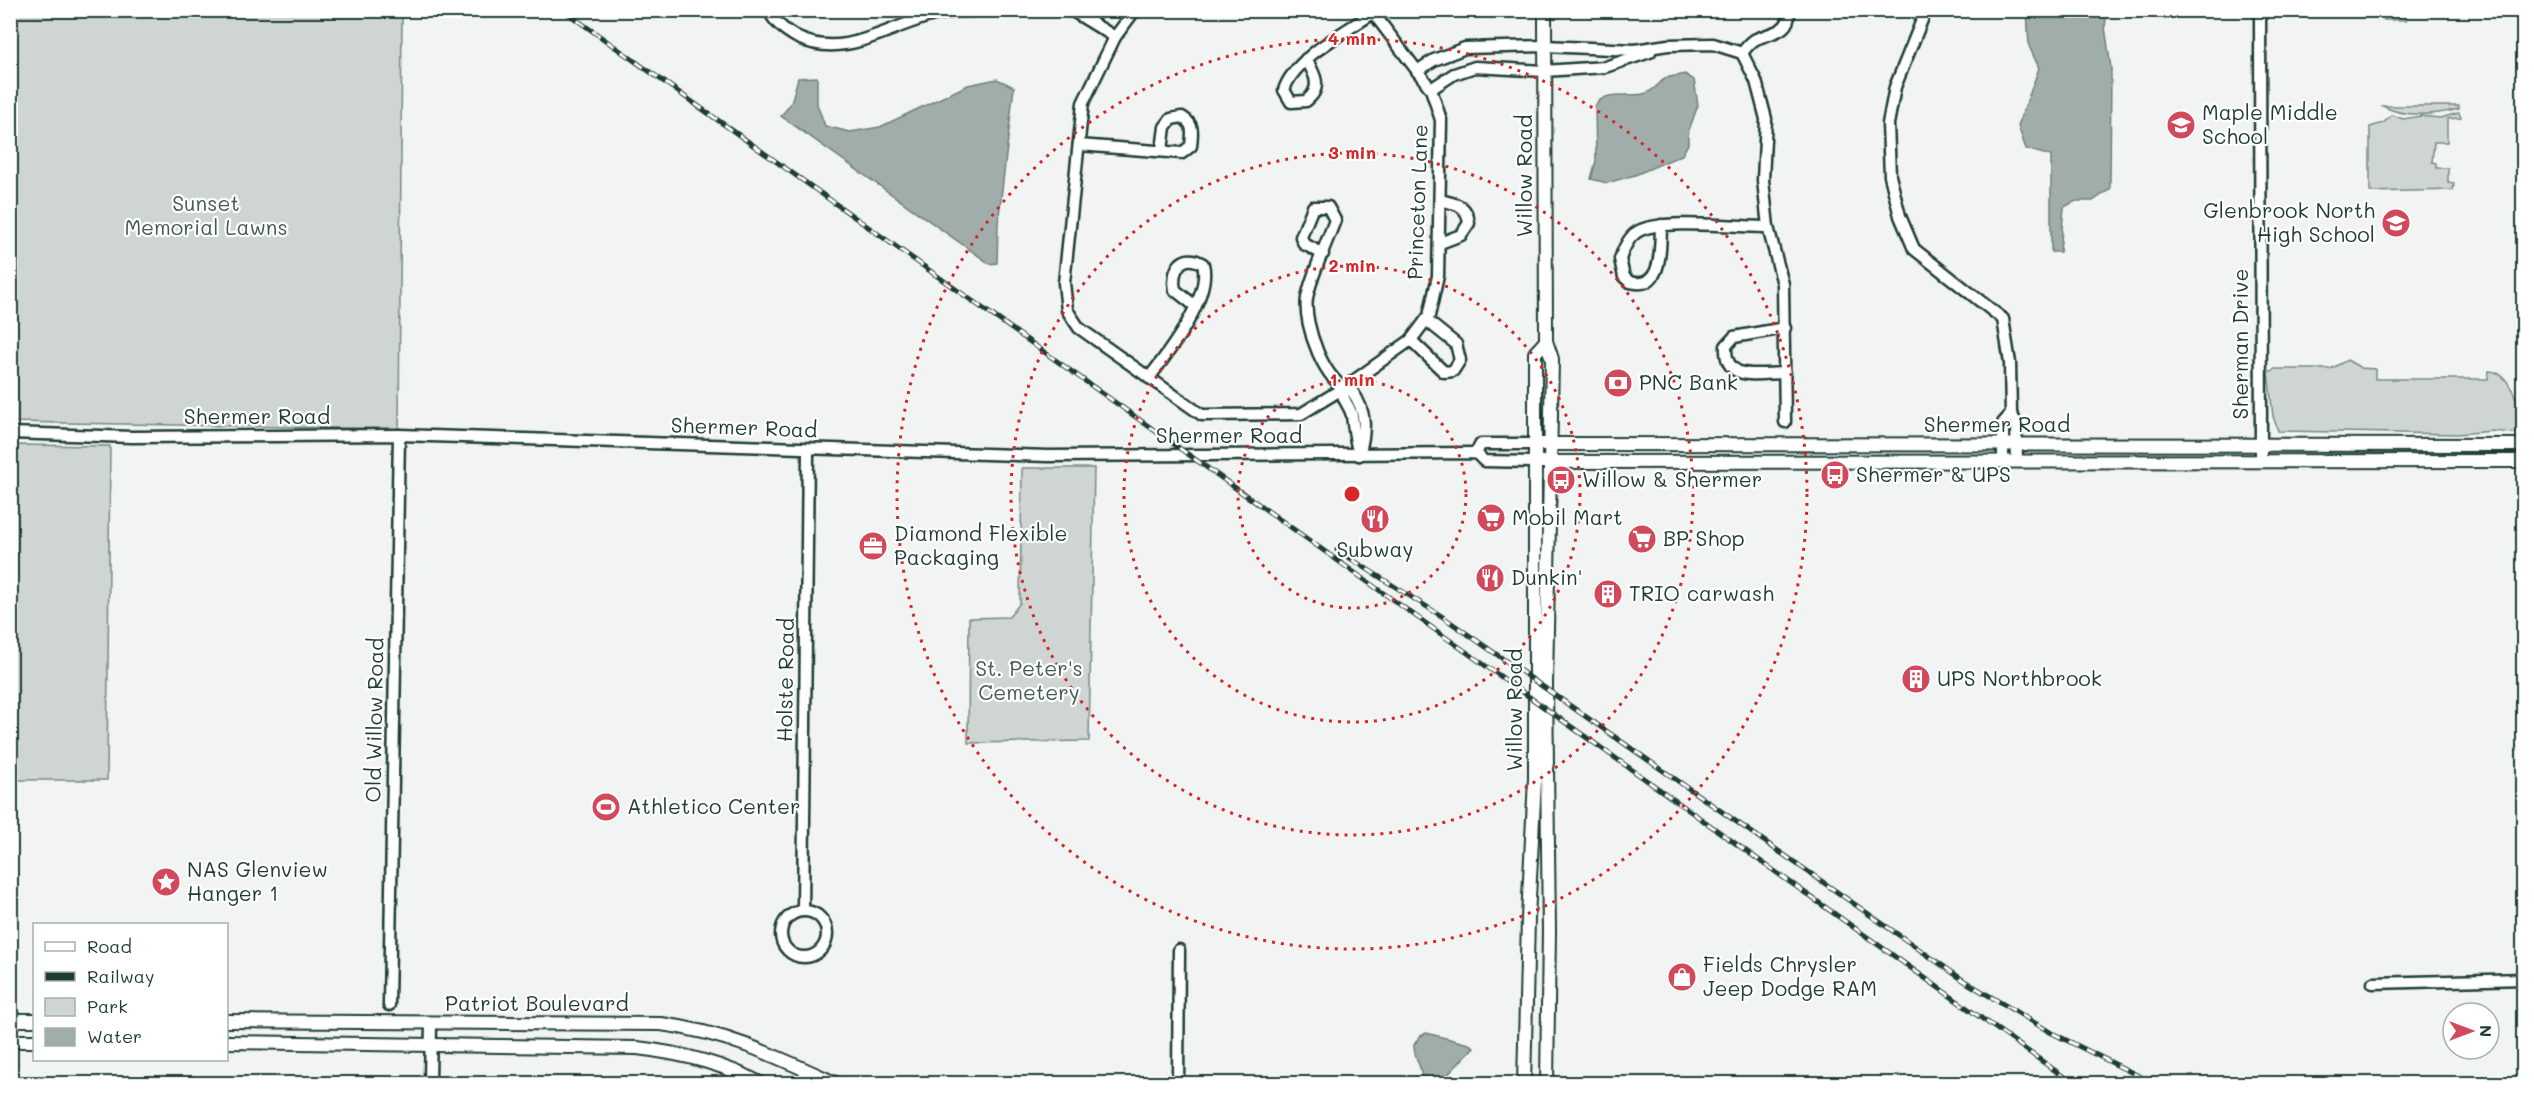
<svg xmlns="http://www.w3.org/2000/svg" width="2534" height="1094" viewBox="0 0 2534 1094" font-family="Mali,sans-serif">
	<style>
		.green { fill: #ced5d3; stroke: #768984; stroke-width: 1.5 }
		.water { fill: #a1adaa; stroke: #6d807b; stroke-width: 1.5 }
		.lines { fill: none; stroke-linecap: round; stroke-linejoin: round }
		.minor-casing { stroke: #1f3d34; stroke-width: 15 }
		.major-casing { stroke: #1f3d34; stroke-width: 16 }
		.minor { stroke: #fff; stroke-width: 10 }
		.major { stroke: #fff; stroke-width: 12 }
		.rail-casing { stroke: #1f3d34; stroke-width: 5 }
		.rail { stroke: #fff; stroke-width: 3; stroke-dasharray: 9; stroke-linecap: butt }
		.ring { fill: none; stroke: #d62828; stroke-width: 3; stroke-dasharray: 3 6 }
		.labels { text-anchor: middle; stroke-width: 4.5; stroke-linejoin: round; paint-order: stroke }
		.poi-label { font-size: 21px; fill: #1f3d34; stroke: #fff; text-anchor: start }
		.street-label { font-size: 21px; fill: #1f3d34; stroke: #fff }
		.park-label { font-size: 21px; fill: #425b54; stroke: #fff }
		.centre { fill: #d62828; stroke: #fff; stroke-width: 3 }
		.ring-label { font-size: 18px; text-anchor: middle; font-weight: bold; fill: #d62828; stroke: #fff; stroke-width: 4.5; stroke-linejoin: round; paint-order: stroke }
	</style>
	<rect width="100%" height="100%" fill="#f2f3f3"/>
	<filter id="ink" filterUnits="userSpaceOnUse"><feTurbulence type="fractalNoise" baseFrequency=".0167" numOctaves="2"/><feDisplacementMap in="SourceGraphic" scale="12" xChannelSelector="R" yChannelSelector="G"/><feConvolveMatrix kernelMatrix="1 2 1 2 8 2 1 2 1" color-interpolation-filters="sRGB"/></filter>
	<g filter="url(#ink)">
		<g class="green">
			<polygon points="11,10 402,11 399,429 11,422"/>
			<polygon points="2383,11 2396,11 2406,20 2384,20"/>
			<path d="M2383,106H2459V109C2435,115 2403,118 2383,106Z"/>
			<polygon points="2459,113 2461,118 2447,119 2447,142 2434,142 2432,162 2436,163 2436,168 2448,168 2448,182 2454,183 2453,190 2370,192 2370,127 2383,123 2392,115 2403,119 2421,116 2440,118"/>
			<path d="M2347,360L2361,368L2375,369V379H2488L2489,371C2512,371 2524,416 2523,434L2492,431L2457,434L2278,431L2273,416L2268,372L2275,369H2331Z"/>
			<polygon points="11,445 110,446 107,780 11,780"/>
			<polygon points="1022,468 1094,468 1089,741 968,743 969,618 1009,617 1020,603"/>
		</g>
		<g class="water">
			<polygon points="2027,11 2107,11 2105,27 2111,68 2110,189 2093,201 2076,201 2064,207 2060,252 2051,252 2051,156 2026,149 2018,126 2039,68 2029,46"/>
			<path d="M1685,74L1694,80L1698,105L1688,133V144L1682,155L1635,175L1607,183L1591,179L1596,161L1595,106C1604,90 1627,97 1643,94C1654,92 1658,83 1666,78C1671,76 1679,76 1685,74Z"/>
			<polygon points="817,77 817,104 825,126 850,132 880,127 968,85 997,79 1014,87 998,224 997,263 990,264 781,116 791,103 798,78"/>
			<path d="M1426,1033L1469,1044L1474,1047L1440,1083H1420C1426,1070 1413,1059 1414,1045L1419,1037Z"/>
		</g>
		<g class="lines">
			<g class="minor-casing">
				<g id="minor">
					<path d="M769,10C774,23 787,32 798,38C847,61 892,23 939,14C957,10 976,11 994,10"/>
					<polyline points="1071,10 1115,37"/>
					<polyline points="1135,10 1115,37 1083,103 1064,283 1067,310 1079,328 1202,415 1301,414 1342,389 1411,340 1429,316 1438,276 1441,120 1431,89 1371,10"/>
					<polyline points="1926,10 1895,87 1888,124 1890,176 1900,216 1914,249 2003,319 2010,363 2011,414 2016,422 2017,461"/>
					<polyline points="2260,10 2261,461"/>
					<path d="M1306,59C1315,74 1323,88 1306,101L1291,102L1284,90C1294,58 1347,31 1373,13"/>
					<polyline points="1417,71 1434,60 1465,48 1544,46 1635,50 1668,45 1713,44 1742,53"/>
					<polyline points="1431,89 1454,74 1475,67 1544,71 1605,67 1650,52"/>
					<path d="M1079,145L1182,153L1191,146C1192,132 1195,125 1182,117L1171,119L1165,127L1162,150"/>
					<path d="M1661,225C1660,246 1664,291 1630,282L1624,277L1620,259C1623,250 1629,237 1637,232C1657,218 1741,227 1768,227"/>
					<path d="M1440,243L1461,235L1469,223C1467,205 1457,204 1440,200"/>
					<path d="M1323,254L1304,244L1301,237L1313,207H1328L1335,220C1327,242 1311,276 1307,298C1303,324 1325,386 1352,391C1367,412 1366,431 1359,455"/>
					<path d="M1785,328L1734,337L1726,346C1724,383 1758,373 1785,373"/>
					<polyline points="1411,340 1444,372 1453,371 1460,360 1456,344 1426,320"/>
					<path d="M1149,378C1168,353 1212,297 1203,264C1182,251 1171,270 1175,290L1194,305"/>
					<path d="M1342,389C1342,401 1350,405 1352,416C1354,430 1355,441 1359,455"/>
					<path d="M1785,422L1783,284L1768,227L1763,180L1766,119L1756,81L1742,53C1746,48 1750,42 1756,39C1772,32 1791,32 1789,10"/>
					<polyline points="10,433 132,437 399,435 1048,456 1476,453 1484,461 1534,462"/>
					<polyline points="1476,453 1481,444 1534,444"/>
					<polyline points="2003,461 2003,423 2011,414"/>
					<polyline points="803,911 808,450"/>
					<circle cx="804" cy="934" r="23"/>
					<polyline points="2373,983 2524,979"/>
					<polyline points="389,1005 399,435"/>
					<polyline points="430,1084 431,1023"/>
					<polyline points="1178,1084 1179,950"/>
				</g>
			</g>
			<g class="major-casing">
				<g id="major">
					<polyline points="1545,10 1546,341 1552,359 1546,684 1549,930 1547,1084"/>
					<polyline points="1534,444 2524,445"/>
					<polyline points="1534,462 2524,461"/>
					<polyline points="10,1020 34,1020"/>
					<path d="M226,1021L661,1024C725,1032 778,1057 837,1084"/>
					<polyline points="10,1041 34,1041"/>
					<path d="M226,1042L637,1048C681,1053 722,1063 762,1084"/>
					<polyline points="1524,1084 1528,918 1535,779 1535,353 1546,341"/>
				</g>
			</g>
			<use href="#minor" class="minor"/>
			<use href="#major" class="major"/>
			<g class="rail-casing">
				<g id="rail">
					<polyline points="563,10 2074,1084"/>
					<polyline points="1337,550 1443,617 1966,982 2050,1032 2155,1084"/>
				</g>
			</g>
			<use href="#rail" class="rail"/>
		</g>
	</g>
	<g class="ring">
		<circle cx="1352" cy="494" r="114"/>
		<circle cx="1352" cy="494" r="228"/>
		<circle cx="1352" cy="494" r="341"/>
		<circle cx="1352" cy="494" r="455"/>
	</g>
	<defs>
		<g id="school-disc" transform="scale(1.5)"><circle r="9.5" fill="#d1495b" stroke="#fff"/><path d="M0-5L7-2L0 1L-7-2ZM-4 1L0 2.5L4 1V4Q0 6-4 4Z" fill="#fff"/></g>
		<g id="bank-disc" transform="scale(1.5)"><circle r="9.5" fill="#d1495b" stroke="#fff"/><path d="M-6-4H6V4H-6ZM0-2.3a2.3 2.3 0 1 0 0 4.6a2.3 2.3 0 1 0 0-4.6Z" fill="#fff"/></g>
		<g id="bus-disc" transform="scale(1.5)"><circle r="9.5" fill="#d1495b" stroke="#fff"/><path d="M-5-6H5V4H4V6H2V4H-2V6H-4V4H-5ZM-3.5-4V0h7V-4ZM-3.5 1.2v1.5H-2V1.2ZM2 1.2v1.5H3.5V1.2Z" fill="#fff"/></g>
		<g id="supermarket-disc" transform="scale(1.5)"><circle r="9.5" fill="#d1495b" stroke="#fff"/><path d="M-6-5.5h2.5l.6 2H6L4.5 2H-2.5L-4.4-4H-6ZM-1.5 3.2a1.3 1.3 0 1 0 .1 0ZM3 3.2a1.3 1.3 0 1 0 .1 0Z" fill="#fff"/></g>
		<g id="restaurant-disc" transform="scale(1.5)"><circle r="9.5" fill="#d1495b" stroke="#fff"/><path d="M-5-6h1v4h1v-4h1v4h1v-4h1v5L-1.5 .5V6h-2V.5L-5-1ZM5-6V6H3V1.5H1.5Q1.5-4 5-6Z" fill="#fff"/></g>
		<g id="office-disc" transform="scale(1.5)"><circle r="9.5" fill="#d1495b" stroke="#fff"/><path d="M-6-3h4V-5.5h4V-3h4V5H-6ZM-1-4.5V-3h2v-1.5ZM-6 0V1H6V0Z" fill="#fff"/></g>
		<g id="building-disc" transform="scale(1.5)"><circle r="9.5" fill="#d1495b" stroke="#fff"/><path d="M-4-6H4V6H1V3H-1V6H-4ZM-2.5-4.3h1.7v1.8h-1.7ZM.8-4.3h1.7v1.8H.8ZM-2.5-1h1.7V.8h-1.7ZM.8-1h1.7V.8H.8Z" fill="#fff"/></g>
		<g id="stadium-disc" transform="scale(1.5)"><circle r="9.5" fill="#d1495b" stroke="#fff"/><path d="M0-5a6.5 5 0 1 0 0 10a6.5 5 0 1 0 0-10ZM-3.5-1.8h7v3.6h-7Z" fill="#fff"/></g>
		<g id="sight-disc" transform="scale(1.5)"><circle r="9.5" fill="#d1495b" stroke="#fff"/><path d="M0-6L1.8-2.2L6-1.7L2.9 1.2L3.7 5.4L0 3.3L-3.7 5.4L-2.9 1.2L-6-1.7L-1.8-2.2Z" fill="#fff"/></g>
		<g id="shop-disc" transform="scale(1.5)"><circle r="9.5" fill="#d1495b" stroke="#fff"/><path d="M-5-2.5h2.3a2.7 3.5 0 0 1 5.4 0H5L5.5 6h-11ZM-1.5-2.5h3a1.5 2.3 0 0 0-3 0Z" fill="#fff"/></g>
	</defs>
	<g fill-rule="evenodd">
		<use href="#school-disc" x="2181" y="125"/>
		<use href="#school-disc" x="2396" y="223"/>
		<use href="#bank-disc" x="1618" y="383"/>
		<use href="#bus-disc" x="1835" y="475"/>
		<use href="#bus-disc" x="1561" y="480"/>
		<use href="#supermarket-disc" x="1491" y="518"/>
		<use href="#restaurant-disc" x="1375" y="519"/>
		<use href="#supermarket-disc" x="1642" y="539"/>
		<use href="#office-disc" x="873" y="546"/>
		<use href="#restaurant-disc" x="1490" y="578"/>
		<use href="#building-disc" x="1608" y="594"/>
		<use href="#building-disc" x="1916" y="679"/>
		<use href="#stadium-disc" x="606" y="807"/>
		<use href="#sight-disc" x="166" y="882"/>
		<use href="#shop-disc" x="1682" y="977"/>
	</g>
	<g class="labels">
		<g class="poi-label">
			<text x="2202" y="120">Maple Middle<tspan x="2202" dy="24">School</tspan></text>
			<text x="2375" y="218" text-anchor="end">Glenbrook North<tspan x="2375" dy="24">High School</tspan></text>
			<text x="1639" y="390">PNC Bank</text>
			<text x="1856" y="482">Shermer &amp; UPS</text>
			<text x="1582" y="487">Willow &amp; Shermer</text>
			<text x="1512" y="525">Mobil Mart</text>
			<text x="894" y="541">Diamond Flexible<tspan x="894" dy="24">Packaging</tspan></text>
			<text x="1663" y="546">BP Shop</text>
			<text x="1375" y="557" text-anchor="middle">Subway</text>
			<text x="1511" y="585">Dunkin'</text>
			<text x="1629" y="601">TRIO carwash</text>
			<text x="1937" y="686">UPS Northbrook</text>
			<text x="627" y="814">Athletico Center</text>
			<text x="187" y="877">NAS Glenview<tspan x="187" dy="24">Hanger 1</tspan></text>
			<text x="1703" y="972">Fields Chrysler<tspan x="1703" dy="24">Jeep Dodge RAM</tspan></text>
		</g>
		<g class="street-label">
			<text transform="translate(1525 176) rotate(-90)" y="7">Willow Road</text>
			<text transform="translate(1418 202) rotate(-88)" y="7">Princeton Lane</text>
			<text transform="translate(2241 344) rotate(-90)" y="7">Sherman Drive</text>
			<text x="257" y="424">Shermer Road</text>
			<text x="1997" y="432">Shermer Road</text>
			<text transform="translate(744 428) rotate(2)" y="7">Shermer Road</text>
			<text x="1229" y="443">Shermer Road</text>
			<text transform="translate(786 680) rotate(-89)" y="7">Holste Road</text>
			<text transform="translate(1515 710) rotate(-90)" y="7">Willow Road</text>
			<text transform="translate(375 720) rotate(-89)" y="7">Old Willow Road</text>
			<text x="537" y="1011">Patriot Boulevard</text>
		</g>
		<g class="park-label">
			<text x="206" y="211">Sunset<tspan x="206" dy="24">Memorial Lawns</tspan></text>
			<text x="1029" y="676">St. Peter's<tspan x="1029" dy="24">Cemetery</tspan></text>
		</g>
	</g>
	<circle cx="1352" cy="494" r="9" class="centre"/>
	<g class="ring-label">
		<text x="1352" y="45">4 min</text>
		<text x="1352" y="159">3 min</text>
		<text x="1352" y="272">2 min</text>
		<text x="1352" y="386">1 min</text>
	</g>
	<rect width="2534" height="1094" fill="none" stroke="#fff" stroke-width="36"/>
	<rect x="18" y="18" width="2498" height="1058" fill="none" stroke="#1f3d34" stroke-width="2" filter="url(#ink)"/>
	<rect x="33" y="923" width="195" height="138" fill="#ffffff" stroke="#a5b1ae" stroke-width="1.5"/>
	<rect x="45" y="942" width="30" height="9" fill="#ffffff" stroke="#a5b1ae" stroke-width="1.5"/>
	<text x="87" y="953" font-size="18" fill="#1f3d34">Road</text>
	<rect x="45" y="972" width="30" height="9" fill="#1f3d34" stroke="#a5b1ae" stroke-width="1.5"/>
	<text x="87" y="983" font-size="18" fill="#1f3d34">Railway</text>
	<rect x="45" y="998" width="30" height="18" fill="#ced5d3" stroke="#a5b1ae" stroke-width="1.5"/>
	<text x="87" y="1013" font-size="18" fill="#1f3d34">Park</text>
	<rect x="45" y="1028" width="30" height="18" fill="#a1adaa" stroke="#a5b1ae" stroke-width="1.5"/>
	<text x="87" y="1043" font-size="18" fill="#1f3d34">Water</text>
	<g transform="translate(2471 1031) rotate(90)"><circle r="28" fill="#ffffff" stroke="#a5b1ae" stroke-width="1.5"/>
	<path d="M0-4.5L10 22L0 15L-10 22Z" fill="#d1495b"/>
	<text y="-9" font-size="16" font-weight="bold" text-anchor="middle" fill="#1f3d34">N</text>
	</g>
</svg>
